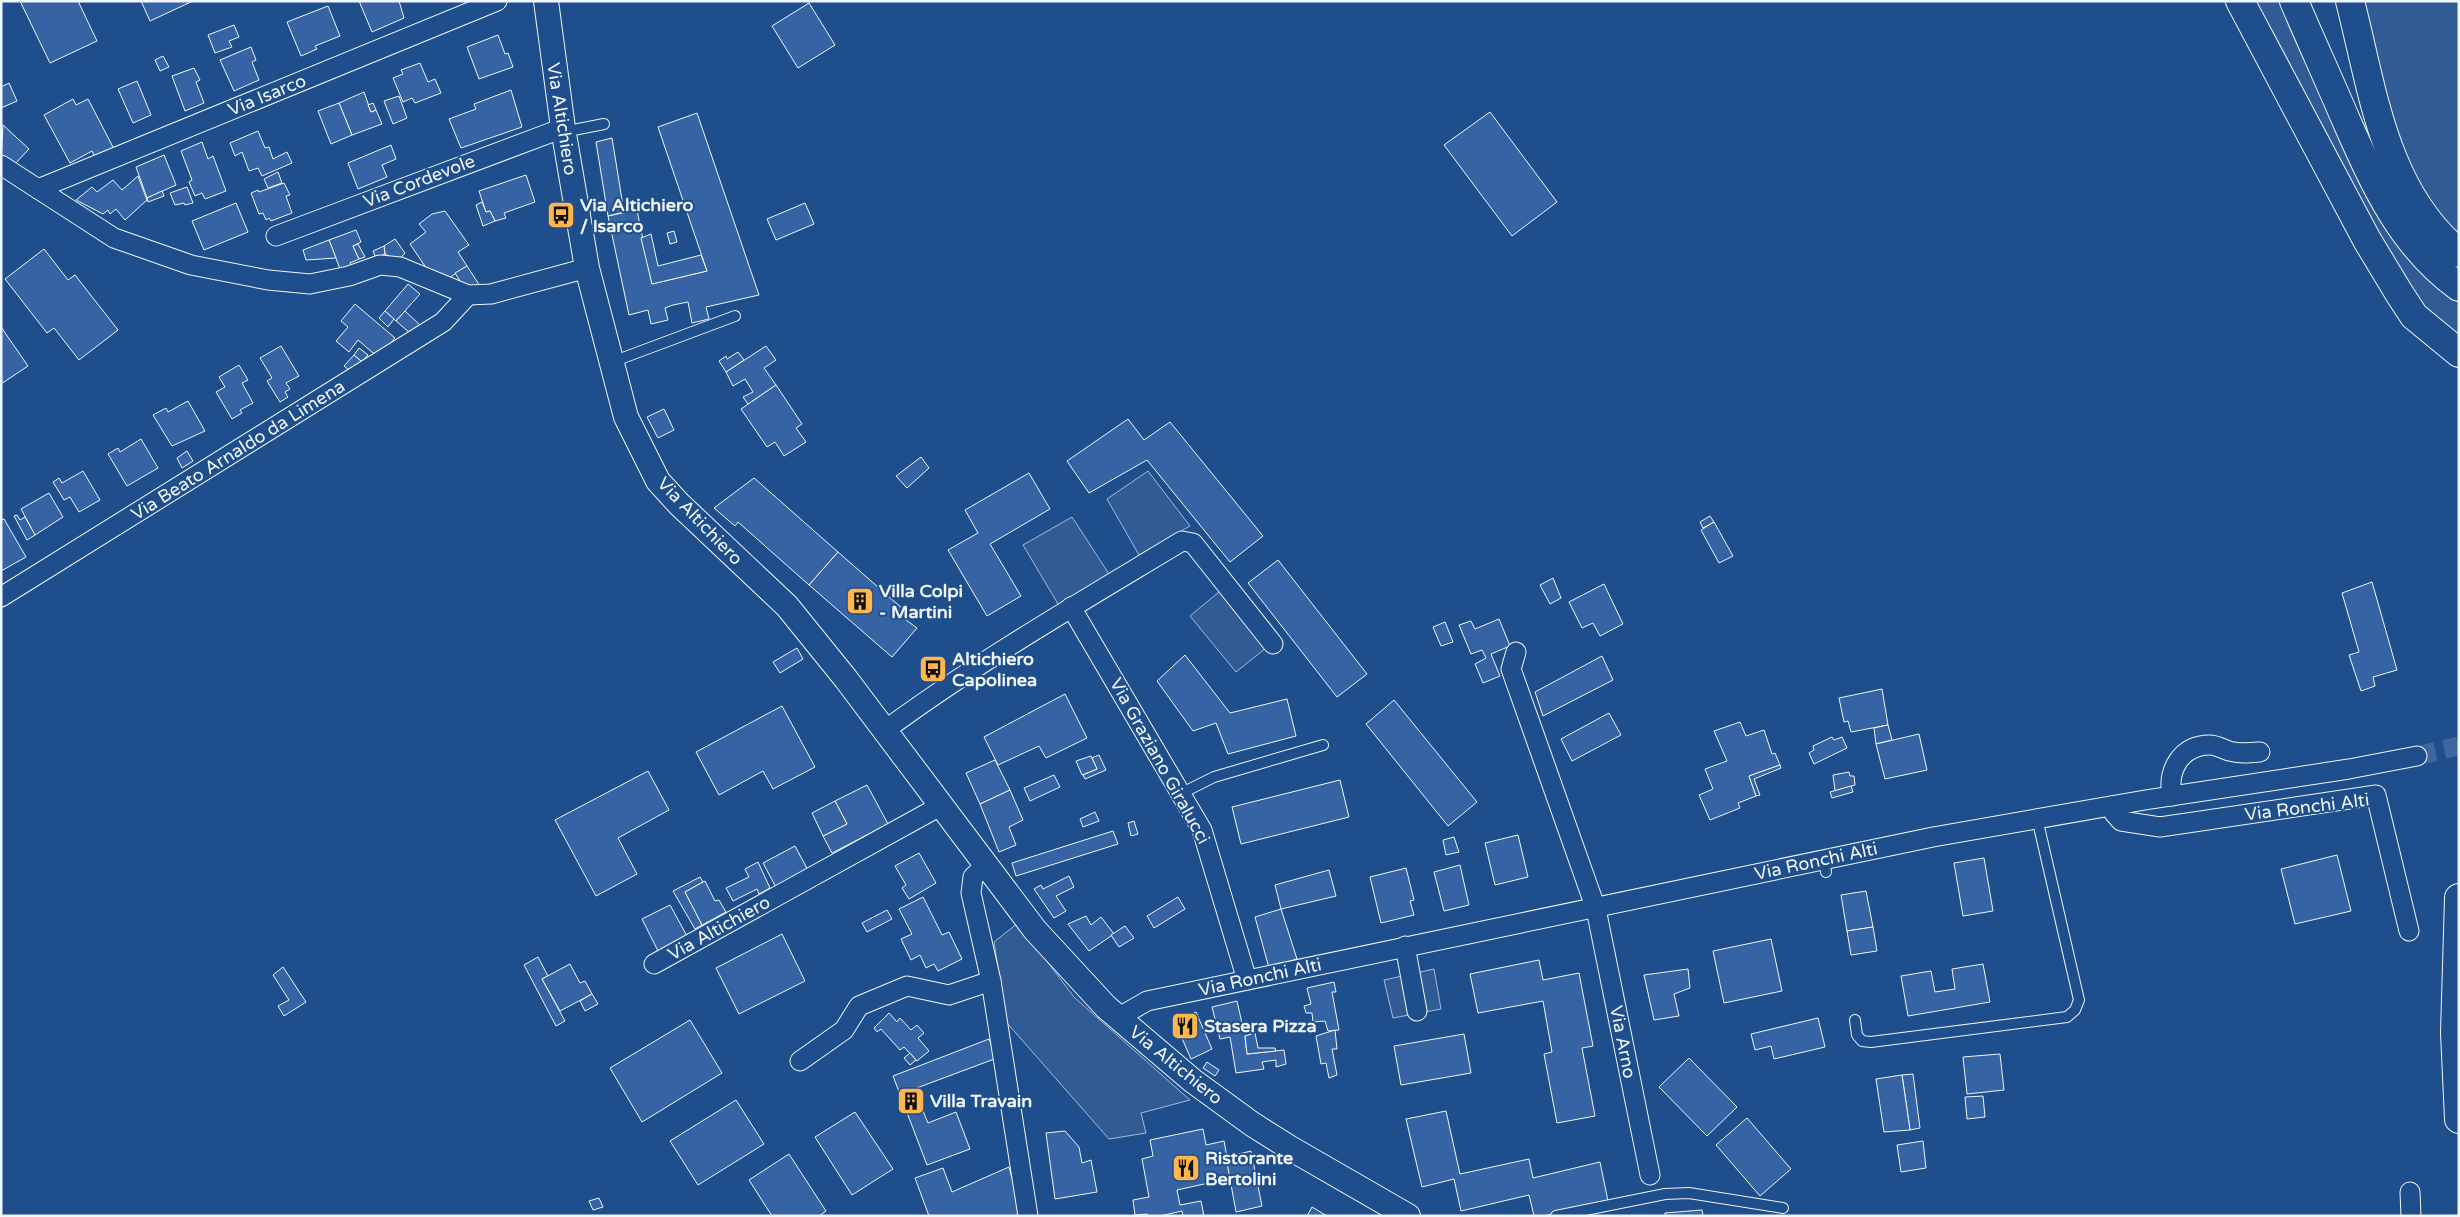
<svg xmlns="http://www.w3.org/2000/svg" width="2460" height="1217" viewBox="0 0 2460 1217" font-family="'Varela Round',sans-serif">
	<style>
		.built { fill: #305b95; stroke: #a8bbd7 }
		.building { fill: #3563a3; stroke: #f2f6ff }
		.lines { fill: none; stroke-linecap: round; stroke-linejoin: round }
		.minor-tunnel { stroke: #3f679d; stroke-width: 19; stroke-dasharray: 19 9; stroke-linecap: butt }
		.service-casing { stroke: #f2f6ff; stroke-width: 12 }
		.minor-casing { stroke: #f2f6ff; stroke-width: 21 }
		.tertiary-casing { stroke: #f2f6ff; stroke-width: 26 }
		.trunk-casing { stroke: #f2f6ff; stroke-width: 30 }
		.motorway-casing { stroke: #f2f6ff; stroke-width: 30 }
		.service { stroke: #1f4e8c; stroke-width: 10 }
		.minor { stroke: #1f4e8c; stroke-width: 19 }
		.tertiary { stroke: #1f4e8c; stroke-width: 24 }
		.trunk { stroke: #1f4e8c; stroke-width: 28 }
		.motorway { stroke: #1f4e8c; stroke-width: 28 }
		.labels { text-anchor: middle; stroke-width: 4; stroke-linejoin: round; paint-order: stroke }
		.street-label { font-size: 18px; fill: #f2f6ff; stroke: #1f4e8c }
		.poi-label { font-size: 18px; font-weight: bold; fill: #f2f6ff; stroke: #1f4e8c; text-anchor: start }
	</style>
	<rect width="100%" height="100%" fill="#1f4e8c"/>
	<g class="built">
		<polygon points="2250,1 2282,1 2366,197 2384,227 2426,278 2459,303 2459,346 2422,312"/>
		<polygon points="2360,1 2459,1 2459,239 2429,205 2401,152"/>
		<polygon points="1148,471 1190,526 1139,555 1107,499"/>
		<polygon points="1072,517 1111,577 1061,609 1023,545"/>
		<polygon points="1220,591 1266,648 1236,672 1190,616"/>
		<polygon points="1018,923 1074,997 1190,1100 1141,1113 1146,1133 1109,1139 1007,1023 994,942"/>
		<polygon points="1434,969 1441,1009 1393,1018 1384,980"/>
	</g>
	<g class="building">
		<polygon points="20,1 78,1 97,41 50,63"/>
		<polygon points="141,1 193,1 150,21"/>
		<polygon points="359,1 399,1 404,18 372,32"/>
		<polygon points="809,3 835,45 798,68 772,26"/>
		<polygon points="328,6 340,36 315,46 317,49 301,56 287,22"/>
		<polygon points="234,25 239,37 229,41 232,47 215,53 208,35"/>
		<polygon points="498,35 505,54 508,53 513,67 479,79 467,47"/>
		<polygon points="251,47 256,60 252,62 259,80 234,91 220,60"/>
		<polygon points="163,56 169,67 160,71 155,60"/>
		<polygon points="420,63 428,82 435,79 441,93 415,103 412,98 403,102 393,78 403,74 401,70"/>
		<polygon points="194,68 200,80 196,82 204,103 185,111 172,76"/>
		<polygon points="137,81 151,115 133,123 118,89"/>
		<polygon points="9,83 17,101 1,108 1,87"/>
		<polygon points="511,90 522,127 461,148 449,119 476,109 474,104"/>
		<polygon points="364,92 371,112 376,110 382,124 352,135 339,103"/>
		<polygon points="399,96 407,118 393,124 384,101"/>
		<polygon points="73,99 76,105 88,99 115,151 97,161 92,151 70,163 44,115"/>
		<polygon points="339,103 352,135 331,144 318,111"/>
		<polygon points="373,103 376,110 371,112 368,105"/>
		<polygon points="1490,112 1557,202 1512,236 1444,145"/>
		<polygon points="697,113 759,295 706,307 709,319 692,323 688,302 673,305 665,308 668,320 651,324 648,310 629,315 608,216 637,210 652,284 707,271 658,127"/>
		<polygon points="3,125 29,149 13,166 1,163"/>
		<polygon points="258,131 265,148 269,147 273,159 287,152 292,163 262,176 258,168 249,171 242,152 235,156 230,143"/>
		<polygon points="612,138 624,212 608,216 596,142"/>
		<polygon points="202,142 208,159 213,156 226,191 205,199 202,193 195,196 189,182 192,180 181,151"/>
		<polygon points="391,145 396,159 382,165 387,177 358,189 348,163"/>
		<polygon points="164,155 176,185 147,198 136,167"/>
		<polygon points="278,172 282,183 268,188 264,179"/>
		<polygon points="526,175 535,202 504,213 506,218 495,221 490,211 486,212 479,191"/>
		<polygon points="138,176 147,200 125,220 116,209 110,214 108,210 103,214 76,200 92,187 97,192 113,180 122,190"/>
		<polygon points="284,183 290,195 286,196 292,213 271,221 269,218 266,220 263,213 259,214 251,193 258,190 259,192"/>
		<polygon points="187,187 193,203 185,205 184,203 175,205 170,193"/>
		<polygon points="162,191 164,196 148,202 147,198"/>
		<polygon points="482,202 486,212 490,211 495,221 483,226 476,205"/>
		<polygon points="236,203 248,232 204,250 192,221"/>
		<polygon points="805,203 814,224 776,240 767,219"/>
		<polygon points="445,211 469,245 458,252 467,266 443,282 435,281 410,244 426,232 419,224 432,214"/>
		<polygon points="356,230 361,242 353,246 359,259 350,263 354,270 342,274 329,240"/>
		<polygon points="674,231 677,242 670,244 667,233"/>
		<polygon points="651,234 658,266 701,255 707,271 652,284 641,238"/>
		<polygon points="395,239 405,253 398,261 385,254 384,246"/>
		<polygon points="329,240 336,258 306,260 303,250"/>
		<polygon points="358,244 365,257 359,259 353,246"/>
		<polygon points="384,246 385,254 376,258 373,251"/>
		<polygon points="44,249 68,280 75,275 118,330 79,360 54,328 47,333 5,279"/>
		<polygon points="467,266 480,286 468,294 455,273"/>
		<polygon points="408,284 420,294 396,321 385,311"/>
		<polygon points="355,304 395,338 379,358 358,340 349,352 336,341 348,327 341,321"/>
		<polygon points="385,311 394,319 388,327 379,318"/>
		<polygon points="405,311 421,326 410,333 396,321"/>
		<polygon points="1,327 28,366 1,384"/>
		<polygon points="281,346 299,376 286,383 290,389 285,392 288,397 280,402 267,381 272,378 260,358"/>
		<polygon points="766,346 776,360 764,368 776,385 748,404 743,397 753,392 745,379 733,386 726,372"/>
		<polygon points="359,348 368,355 362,362 354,355"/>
		<polygon points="738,352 744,360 726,372 719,361 726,356 727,359"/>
		<polygon points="354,355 362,362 349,370 344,366"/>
		<polygon points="239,365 248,380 242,383 253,403 240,410 242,413 232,419 216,392 225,387 219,377"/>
		<polygon points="776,385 802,424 796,428 806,442 784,456 775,442 767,447 741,409"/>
		<polygon points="188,401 205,431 172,446 153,415 166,408 168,412"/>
		<polygon points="664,409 674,430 658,438 647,417"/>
		<polygon points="1128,419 1144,440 1170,422 1263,536 1230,562 1147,460 1089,493 1067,461"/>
		<polygon points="141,439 158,468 127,486 108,454 118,448 120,452"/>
		<polygon points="187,451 193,461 182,468 177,458"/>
		<polygon points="921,457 929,468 907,488 896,476"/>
		<polygon points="83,471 100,500 79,512 70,497 64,500 53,482 59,478 62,483"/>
		<polygon points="1029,473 1050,509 990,544 1021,596 987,616 948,550 978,533 965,510"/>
		<polygon points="754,478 838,552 809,585 738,522 735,526 714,508"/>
		<polygon points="49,493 63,517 35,535 21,509"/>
		<polygon points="17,515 20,520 25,517 35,535 27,540 14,516"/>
		<polygon points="1710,516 1714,522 1703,528 1700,522"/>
		<polygon points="4,519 26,557 1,571 1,520"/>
		<polygon points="1714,522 1733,556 1719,563 1701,530"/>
		<polygon points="838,552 911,616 906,620 917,628 892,657 809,585"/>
		<polygon points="1278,560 1367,674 1337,697 1248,583"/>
		<polygon points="1553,578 1561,598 1550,604 1540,585"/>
		<polygon points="2372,582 2397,670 2373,677 2375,686 2361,691 2349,655 2359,652 2342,593"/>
		<polygon points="1604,584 1623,624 1600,636 1593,623 1582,628 1569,602"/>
		<polygon points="1499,619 1510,646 1491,654 1500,676 1483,683 1475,664 1486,658 1482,650 1471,654 1459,625 1471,621 1475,629"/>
		<polygon points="1445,622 1453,642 1441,646 1433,627"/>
		<polygon points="797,648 803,659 780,673 773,662"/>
		<polygon points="1185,655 1230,713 1287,699 1296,736 1228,754 1216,723 1193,731 1157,681"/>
		<polygon points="1602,656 1613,680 1543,716 1535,692"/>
		<polygon points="1882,689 1888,725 1851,732 1848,721 1844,722 1839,698"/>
		<polygon points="1065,694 1087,738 1046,758 1039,746 998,765 984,737"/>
		<polygon points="1394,700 1477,802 1448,826 1366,724"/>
		<polygon points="782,706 815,767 773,789 763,771 719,795 696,752"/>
		<polygon points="1609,713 1621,735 1572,761 1561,739"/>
		<polygon points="1740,722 1746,736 1764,730 1772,754 1775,753 1780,765 1749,776 1756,796 1738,803 1740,808 1710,820 1699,795 1713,789 1705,769 1727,761 1714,731"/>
		<polygon points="1888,725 1892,740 1876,744 1874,728"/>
		<polygon points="1919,734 1927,770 1885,779 1876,744"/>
		<polygon points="1832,737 1834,740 1842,737 1847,748 1814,764 1809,753 1814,750 1813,746"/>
		<polygon points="1099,755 1106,770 1085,779 1083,775 1097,769 1092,758"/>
		<polygon points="1091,756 1097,769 1082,775 1076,761"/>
		<polygon points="995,760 1010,790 980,804 966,773"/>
		<polygon points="1780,765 1781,768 1754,779 1760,795 1756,796 1749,776"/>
		<polygon points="648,771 669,810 618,838 637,874 596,896 555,820"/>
		<polygon points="1849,772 1850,776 1854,776 1855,785 1835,791 1833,775"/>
		<polygon points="1054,775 1060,787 1030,801 1024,788"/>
		<polygon points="1340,780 1349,817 1241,844 1232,807"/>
		<polygon points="867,785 888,824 832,853 823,836 847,824 835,801"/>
		<polygon points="1851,786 1853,792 1832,798 1830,792"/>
		<polygon points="1010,790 1023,820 1009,827 1016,845 999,852 980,804"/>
		<polygon points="835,801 847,824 823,836 812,813"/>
		<polygon points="1095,812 1099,821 1083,827 1080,819"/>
		<polygon points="1134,821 1138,834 1131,836 1128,823"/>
		<polygon points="1113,831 1118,844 1016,876 1012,863"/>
		<polygon points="1518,835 1528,877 1495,885 1485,843"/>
		<polygon points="1454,837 1459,852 1446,855 1443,840"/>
		<polygon points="795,846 810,874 778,891 763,863"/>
		<polygon points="919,853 936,883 909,899 902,888 906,885 895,866"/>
		<polygon points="2337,855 2351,911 2295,924 2281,869"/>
		<polygon points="1984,858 1993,911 1963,916 1954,863"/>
		<polygon points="758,862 770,888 759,894 757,889 733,901 726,888 749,877 745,869"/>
		<polygon points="1460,865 1469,905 1444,911 1434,872"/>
		<polygon points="1406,868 1414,900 1410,901 1414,915 1381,923 1370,877"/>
		<polygon points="1329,870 1336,896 1281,909 1275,885"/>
		<polygon points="1069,876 1074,887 1056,896 1066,911 1054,918 1034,889 1041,885 1043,889"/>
		<polygon points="700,877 703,882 685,892 702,925 695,929 673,891"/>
		<polygon points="705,881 715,901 719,900 726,912 702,925 685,892"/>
		<polygon points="1866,891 1873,927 1847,931 1841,895"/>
		<polygon points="923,897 942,935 949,932 962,959 938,971 934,964 926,968 920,955 911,960 901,939 912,934 899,909"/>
		<polygon points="1178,897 1185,909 1154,928 1147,916"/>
		<polygon points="670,905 687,936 658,951 642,919"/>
		<polygon points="1281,909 1297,959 1269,968 1255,917"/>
		<polygon points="887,910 892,919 867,932 862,923"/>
		<polygon points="1086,916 1091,925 1101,917 1114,934 1089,951 1068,924"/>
		<polygon points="1125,926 1134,938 1119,947 1111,935"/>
		<polygon points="1873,927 1877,951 1851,955 1847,931"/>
		<polygon points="782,934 805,981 739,1014 716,968"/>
		<polygon points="1771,939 1782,991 1724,1003 1713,951"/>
		<polygon points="538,957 548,976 542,979 565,1021 556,1026 524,965"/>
		<polygon points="1539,960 1543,980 1579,973 1593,1046 1582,1048 1595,1116 1557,1123 1544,1054 1552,1052 1543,1001 1478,1013 1470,974"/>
		<polygon points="570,964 580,983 585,981 592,994 560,1011 542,979"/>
		<polygon points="1983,964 1990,1002 1908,1016 1901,976 1931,971 1935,992 1955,989 1952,969"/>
		<polygon points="283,967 306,1002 284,1016 278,1006 289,1000 273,975"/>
		<polygon points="1688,969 1690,988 1674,994 1679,1016 1654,1020 1644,975"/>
		<polygon points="1334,982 1336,992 1332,992 1339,1030 1328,1031 1325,1021 1313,1022 1312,1013 1306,1013 1304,1006 1311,1004 1307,988"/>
		<polygon points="592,994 598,1004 585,1011 580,1001"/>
		<polygon points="1237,1001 1242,1023 1247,1021 1250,1035 1245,1036 1247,1054 1284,1050 1286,1064 1276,1067 1276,1060 1262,1062 1264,1069 1236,1073 1230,1037 1220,1039 1212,1007"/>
		<polygon points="1196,1012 1212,1049 1191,1059 1175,1022"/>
		<polygon points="889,1013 897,1022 900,1018 911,1030 917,1025 924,1033 918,1038 929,1051 917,1061 904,1047 900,1050 881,1029 877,1032 874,1028"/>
		<polygon points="1818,1018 1825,1047 1774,1059 1771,1046 1755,1050 1751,1034"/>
		<polygon points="690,1020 722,1073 642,1122 610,1068"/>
		<polygon points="1335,1030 1337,1049 1332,1049 1337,1075 1329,1078 1326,1063 1321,1064 1316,1036"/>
		<polygon points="1255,1033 1258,1048 1275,1048 1276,1051 1247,1054 1245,1036"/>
		<polygon points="1464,1034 1471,1073 1401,1085 1394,1046"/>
		<polygon points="989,1039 997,1058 914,1089 928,1123 956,1112 970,1149 927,1165 893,1076"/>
		<polygon points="910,1053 916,1060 910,1065 904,1058"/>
		<polygon points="2000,1054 2004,1090 1967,1094 1963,1057"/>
		<polygon points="1689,1058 1737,1107 1707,1136 1659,1087"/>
		<polygon points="1207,1062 1219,1070 1215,1076 1203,1068"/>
		<polygon points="1913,1074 1920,1128 1910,1130 1902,1075"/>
		<polygon points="1902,1075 1910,1130 1884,1132 1876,1079"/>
		<polygon points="1983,1096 1985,1117 1967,1119 1965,1097"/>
		<polygon points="736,1100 764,1144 698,1185 670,1141"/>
		<polygon points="1446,1111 1460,1174 1529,1159 1533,1178 1600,1162 1608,1201 1543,1216 1534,1216 1529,1195 1461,1211 1454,1179 1422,1187 1406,1119"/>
		<polygon points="855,1112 893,1169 852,1195 815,1137"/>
		<polygon points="1747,1118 1791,1169 1760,1196 1716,1145"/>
		<polygon points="1203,1129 1206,1145 1224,1141 1231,1178 1177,1190 1180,1205 1201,1201 1204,1216 1183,1216 1182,1211 1160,1216 1148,1216 1147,1214 1135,1215 1133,1200 1149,1197 1142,1159 1153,1156 1150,1140"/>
		<polygon points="1065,1131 1079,1147 1082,1163 1091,1160 1097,1192 1055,1199 1046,1133"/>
		<polygon points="1923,1141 1926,1168 1901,1172 1897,1145"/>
		<polygon points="1251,1151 1262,1206 1236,1212 1226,1157"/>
		<polygon points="789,1154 826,1211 819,1216 772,1216 749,1180"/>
		<polygon points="1009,1167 1022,1216 929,1216 915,1178 943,1168 952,1192"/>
		<polygon points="599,1198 603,1207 593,1210 589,1201"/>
		<polygon points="1312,1207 1327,1216 1307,1216"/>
		<polygon points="1702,1210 1703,1216 1665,1216 1665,1213"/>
	</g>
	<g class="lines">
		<polyline class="minor-tunnel" points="2417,756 2459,746"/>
		<g class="service-casing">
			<g id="service">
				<polyline points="563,132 604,124"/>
				<polyline points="612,362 735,316"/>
				<polyline points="1182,793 1214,777 1323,745"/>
				<polyline points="1824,859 1826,872"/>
				<polyline points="1855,1020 1857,1035 1862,1041 1871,1042 2067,1017 2075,1010 2079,1000 2037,818"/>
				<polyline points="1556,1216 1665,1194 1689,1193 1783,1208"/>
			</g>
		</g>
		<g class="minor-casing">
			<g id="minor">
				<polyline points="1,165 114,238 191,265 268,280 310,284 349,276 380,265 400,267 468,295 491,294 587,268"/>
				<polyline points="38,189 497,1"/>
				<polyline points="276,236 563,128"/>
				<polyline points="1,597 443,322 468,295"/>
				<polyline points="1071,607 1202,830 1247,980"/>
				<polyline points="1516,652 1511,669 1596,909 1650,1175"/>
				<path d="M884,731C979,661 1081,602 1182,541L1193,543L1273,644"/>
				<path d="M2172,796C2167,770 2181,745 2210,745C2216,745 2223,749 2229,751C2239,754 2249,753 2260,752"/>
				<polyline points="2112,806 2114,813 2121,821 2160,827 2376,795 2409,931"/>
				<polyline points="987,864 973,877 971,893 991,981 1028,1216"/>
				<polyline points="1405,946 1417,1011"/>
				<polyline points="654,964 942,805"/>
				<polyline points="1121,1020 1128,1012 1147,1001 1933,837 2145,800 2349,769 2417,756"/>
				<polyline points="800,1061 844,1030 859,1006 907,986 949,995 991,981"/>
				<polyline points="2410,1192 2411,1216"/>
			</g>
		</g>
		<g class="tertiary-casing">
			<polyline id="tertiary" points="546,1 563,128 587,268 626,417 658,481 679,504 787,606 846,679 1035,930 1106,1007 1193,1081 1252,1124 1290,1148 1408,1216"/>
		</g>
		<g class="trunk-casing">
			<polyline id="trunk" points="2459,898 2455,1033 2459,1119"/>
		</g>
		<g class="motorway-casing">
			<g id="motorway">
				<polyline points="2240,1 2367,240 2399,293 2414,316 2459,353"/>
				<path d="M2294,1C2311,41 2329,80 2346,120C2374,183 2401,245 2459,287"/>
				<path d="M2350,1C2373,91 2384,191 2459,253"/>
			</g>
		</g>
		<use href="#service" class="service"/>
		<use href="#minor" class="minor"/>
		<use href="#tertiary" class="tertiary"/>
		<use href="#trunk" class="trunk"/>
		<use href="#motorway" class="motorway"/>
	</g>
	<defs>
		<g id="bus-square" transform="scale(1.4375)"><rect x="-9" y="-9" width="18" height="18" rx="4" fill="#ffb74d" stroke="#1f4e8c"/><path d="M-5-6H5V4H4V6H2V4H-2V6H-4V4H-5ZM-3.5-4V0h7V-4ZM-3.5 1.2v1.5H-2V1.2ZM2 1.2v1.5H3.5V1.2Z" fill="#111"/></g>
		<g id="building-square" transform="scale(1.4375)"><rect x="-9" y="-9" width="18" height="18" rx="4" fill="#ffb74d" stroke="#1f4e8c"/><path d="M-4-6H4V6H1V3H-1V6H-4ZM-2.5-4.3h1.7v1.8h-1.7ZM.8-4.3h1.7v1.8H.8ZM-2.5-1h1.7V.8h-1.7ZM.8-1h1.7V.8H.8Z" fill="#111"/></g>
		<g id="restaurant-square" transform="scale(1.4375)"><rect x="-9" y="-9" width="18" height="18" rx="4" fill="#ffb74d" stroke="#1f4e8c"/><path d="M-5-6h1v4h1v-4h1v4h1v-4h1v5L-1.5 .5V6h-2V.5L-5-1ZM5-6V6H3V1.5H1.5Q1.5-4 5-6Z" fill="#111"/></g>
	</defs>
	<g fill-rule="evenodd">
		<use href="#bus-square" x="561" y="215"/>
		<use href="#building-square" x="860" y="601"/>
		<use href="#bus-square" x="933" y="669"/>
		<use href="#restaurant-square" x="1185" y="1026"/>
		<use href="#building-square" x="911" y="1101"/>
		<use href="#restaurant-square" x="1186" y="1168"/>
	</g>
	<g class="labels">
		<g class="street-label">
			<text transform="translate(267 95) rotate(-22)" y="6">Via Isarco</text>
			<text transform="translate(562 119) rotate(81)" y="6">Via Altichiero</text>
			<text transform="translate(419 181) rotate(-21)" y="6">Via Cordevole</text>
			<text transform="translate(238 450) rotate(-32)" y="6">Via Beato Arnaldo da Limena</text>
			<text transform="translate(700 521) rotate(46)" y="6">Via Altichiero</text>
			<text transform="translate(1160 761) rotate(61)" y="6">Via Graziano Giralucci</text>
			<text transform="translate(2307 807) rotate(-7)" y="6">Via Ronchi Alti</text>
			<text transform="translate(1816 861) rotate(-12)" y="6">Via Ronchi Alti</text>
			<text transform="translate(719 928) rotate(-29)" y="6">Via Altichiero</text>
			<text transform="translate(1260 977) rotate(-12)" y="6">Via Ronchi Alti</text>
			<text transform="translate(1623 1042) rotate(79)" y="6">Via Arno</text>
			<text transform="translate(1176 1065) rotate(39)" y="6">Via Altichiero</text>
		</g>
		<g class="poi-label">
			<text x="580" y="211">Via Altichiero<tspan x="580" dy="21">/ Isarco</tspan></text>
			<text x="879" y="597">Villa Colpi<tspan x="879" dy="21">- Martini</tspan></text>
			<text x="952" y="665">Altichiero<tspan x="952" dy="21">Capolinea</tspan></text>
			<text x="1204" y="1032">Stasera Pizza</text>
			<text x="930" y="1107">Villa Travain</text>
			<text x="1205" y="1164">Ristorante<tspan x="1205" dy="21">Bertolini</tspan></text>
		</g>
	</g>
	<rect width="2460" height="1217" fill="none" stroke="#f2f6ff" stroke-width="5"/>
</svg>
